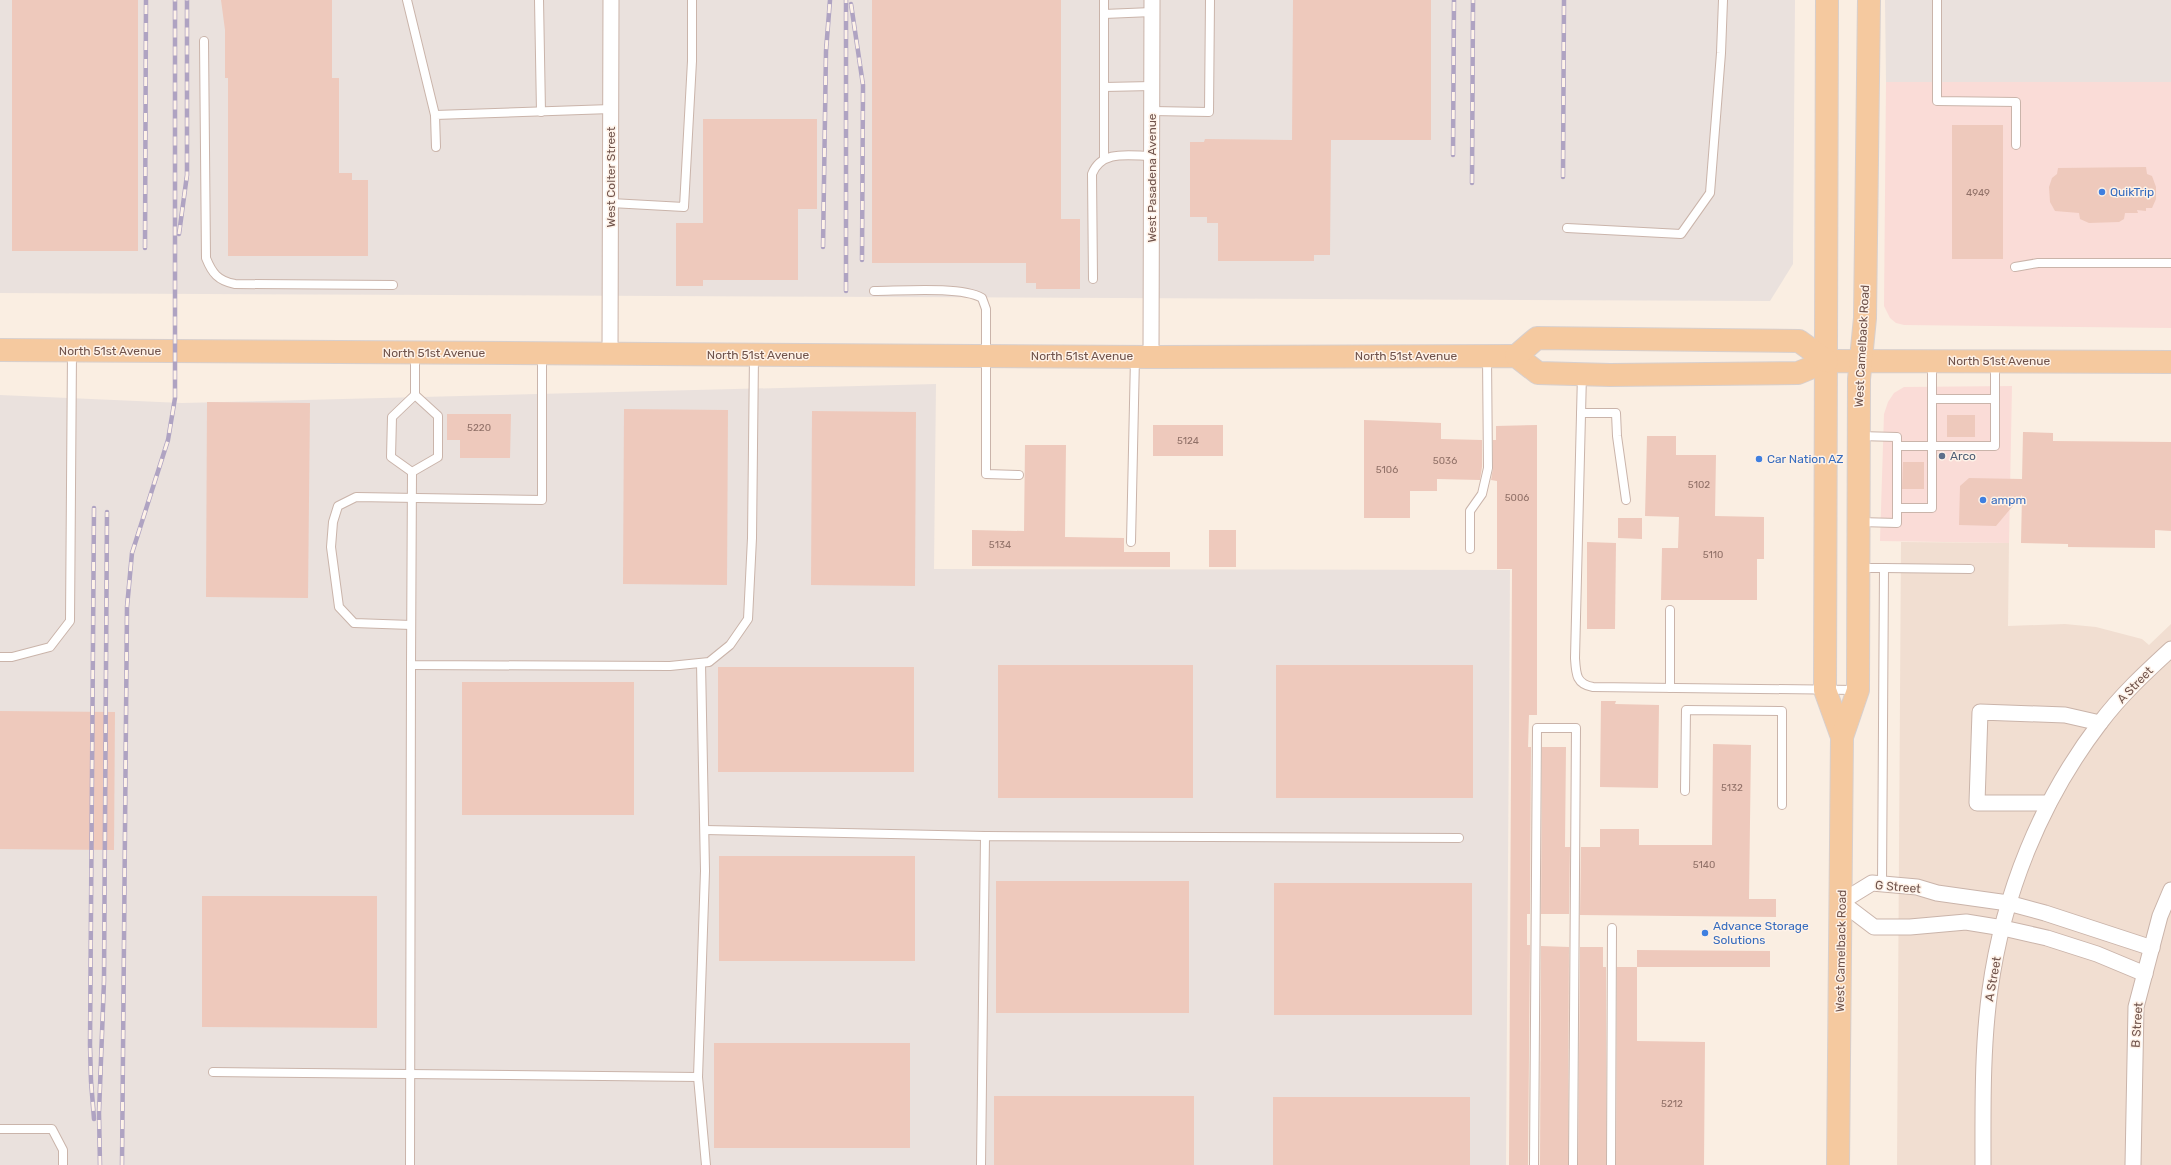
<svg xmlns="http://www.w3.org/2000/svg" width="2171" height="1165" viewBox="0 0 2171 1165" font-family="Rubik,sans-serif">
	<style>
		.residential { fill: #f1ded1 }
		.commercial { fill: #fadcd7 }
		.industrial { fill: #eae1dd }
		.building { fill: #eec9bc }
		.lines { fill: none; stroke-linecap: round; stroke-linejoin: round }
		.service-casing { stroke: #cab4aa; stroke-width: 10 }
		.minor-casing { stroke: #cab4aa; stroke-width: 17 }
		.primary-casing { stroke: #d7cfcd; stroke-width: 24 }
		.service { stroke: #fff; stroke-width: 8 }
		.minor { stroke: #fff; stroke-width: 15 }
		.primary { stroke: #f5c99f; stroke-width: 22 }
		.rail-casing { stroke: #afa3c2; stroke-width: 4.5 }
		.rail { stroke: #fef2e8; stroke-width: 3; stroke-dasharray: 9; stroke-linecap: butt }
		.shop-dot { fill: #3f7fe0; stroke: #fef2e8; stroke-width: 1.5 }
		.service-dot { fill: #5c6f8a; stroke: #fef2e8; stroke-width: 1.5 }
		.labels { text-anchor: middle; stroke-width: 3; stroke-linejoin: round; paint-order: stroke }
		.number-label { font-size: 10px; fill: #907067 }
		.street-label { font-size: 12px; fill: #70534b; stroke: #fef2e8 }
		.shop-label { font-size: 12px; fill: #366cbe; stroke: #fef2e8; text-anchor: start }
		.service-label { font-size: 12px; fill: #4e5e75; stroke: #fef2e8; text-anchor: start }
	</style>
	<rect width="100%" height="100%" fill="#faeee2"/>
	<polygon class="residential" points="1901,542 2009,543 2008,626 2065,624 2096,627 2142,639 2149,645 2171,624 2171,1165 1897,1165"/>
	<g class="commercial">
		<polygon points="1886,82 2171,82 2171,328 1904,325 1896,323 1890,318 1884,306"/>
		<polygon points="2012,386 2009,543 1880,541 1884,414 1888,402 1894,393 1904,387"/>
	</g>
	<g class="industrial">
		<polygon points="0,0 1795,0 1793,264 1770,301 0,293"/>
		<polygon points="1885,0 2171,0 2171,82 1886,82"/>
		<polygon points="936,384 934,569 1510,570 1506,1165 0,1165 0,395 182,403"/>
	</g>
	<g class="building">
		<rect x="12" y="0" width="126" height="251"/>
		<polygon points="221,0 332,0 332,78 339,78 339,173 352,173 352,180 368,180 368,256 228,256 228,78 225,78 225,30"/>
		<polygon points="872,0 1061,0 1061,219 1080,219 1080,289 1036,289 1036,283 1026,283 1026,263 872,263"/>
		<polygon points="1293,0 1431,0 1431,140 1331,140 1330,255 1314,255 1314,261 1218,261 1218,223 1207,223 1207,217 1190,217 1190,142 1204,142 1205,139 1292,140"/>
		<polygon points="703,119 817,119 817,209 798,209 798,280 703,280 703,286 676,286 676,223 703,223"/>
		<rect x="1952" y="125" width="51" height="134"/>
		<polygon points="2146,167 2147,174 2152,176 2156,187 2156,199 2152,208 2146,208 2146,211 2137,210 2138,213 2125,213 2124,219 2119,222 2089,223 2080,219 2079,213 2055,211 2050,202 2049,187 2052,178 2057,174 2058,168"/>
		<polygon points="207,402 310,403 308,598 206,597"/>
		<polygon points="624,409 728,410 727,585 623,584"/>
		<polygon points="812,411 916,412 915,586 811,585"/>
		<polygon points="447,414 511,414 510,458 460,458 460,440 447,440"/>
		<rect x="1947" y="415" width="28" height="22"/>
		<polygon points="1364,420 1441,423 1441,439 1482,440 1482,467 1480,480 1437,479 1437,491 1410,491 1410,518 1364,518"/>
		<rect x="1153" y="425" width="70" height="31"/>
		<polygon points="1537,425 1537,715 1529,715 1528,747 1531,747 1530,914 1527,914 1527,945 1530,945 1528,1165 1509,1165 1512,569 1497,569 1497,481 1491,480 1493,468 1493,440 1496,440 1496,426"/>
		<polygon points="2023,432 2053,433 2053,441 2171,442 2171,531 2155,530 2155,548 2068,547 2068,544 2021,543 2022,495 1996,526 1959,525 1960,486 1969,478 2022,479"/>
		<polygon points="1647,436 1676,436 1676,455 1716,455 1715,516 1764,517 1764,559 1757,559 1757,600 1661,600 1662,548 1678,548 1679,517 1645,516"/>
		<polygon points="1025,445 1066,445 1065,537 1124,538 1124,552 1170,552 1170,567 972,566 972,530 1024,531"/>
		<polygon points="1903,462 1924,462 1924,489 1902,489"/>
		<polygon points="1618,518 1642,518 1642,539 1618,538"/>
		<rect x="1209" y="530" width="27" height="37"/>
		<polygon points="1587,542 1616,543 1615,629 1587,629"/>
		<rect x="998" y="665" width="195" height="133"/>
		<rect x="1276" y="665" width="197" height="133"/>
		<rect x="718" y="667" width="196" height="105"/>
		<rect x="462" y="682" width="172" height="133"/>
		<polygon points="1601,701 1616,701 1615,704 1659,705 1658,788 1600,787"/>
		<polygon points="0,711 115,712 114,850 0,849"/>
		<polygon points="1713,744 1751,745 1749,899 1776,899 1776,917 1580,915 1581,847 1600,847 1600,829 1639,829 1639,845 1712,845"/>
		<polygon points="1542,747 1566,747 1565,847 1570,847 1569,914 1541,914"/>
		<rect x="719" y="856" width="196" height="105"/>
		<rect x="996" y="881" width="193" height="132"/>
		<rect x="1274" y="883" width="198" height="132"/>
		<polygon points="202,896 377,896 377,1028 202,1027"/>
		<polygon points="1541,946 1569,947 1568,1165 1540,1165"/>
		<polygon points="1580,947 1603,947 1603,967 1606,967 1606,1165 1578,1165"/>
		<polygon points="1637,950 1770,951 1770,967 1637,967"/>
		<polygon points="1617,967 1637,967 1637,1041 1705,1042 1704,1165 1616,1165"/>
		<rect x="714" y="1043" width="196" height="105"/>
		<rect x="994" y="1096" width="200" height="69"/>
		<rect x="1273" y="1097" width="197" height="68"/>
	</g>
	<g class="lines">
		<g class="service-casing">
			<g id="service">
				<polyline points="407,0 435,115"/>
				<polyline points="539,0 541,112"/>
				<polyline points="1104,0 1104,158"/>
				<polyline points="1937,0 1937,101 2016,102 2016,145"/>
				<polyline points="1104,14 1152,12"/>
				<path d="M204,41L206,258C212,273 218,281 235,284L393,285"/>
				<polyline points="1104,87 1152,86"/>
				<polyline points="1152,111 1209,112 1210,0"/>
				<polyline points="436,147 435,115 611,109"/>
				<polyline points="611,203 684,207 692,61 692,0"/>
				<polyline points="1567,228 1681,234 1710,193 1721,53 1723,0"/>
				<polyline points="2015,267 2038,263 2171,263"/>
				<path d="M1093,279L1092,174C1102,149 1130,156 1152,156"/>
				<path d="M874,291C900,291 961,286 982,298L986,309V474L1019,475"/>
				<path d="M1582,374L1575,658C1576,674 1576,684 1593,687L1856,690"/>
				<polyline points="1932,399 1995,399"/>
				<polyline points="1581,413 1616,413 1617,436 1626,500"/>
				<polyline points="1859,436 1897,437 1897,523 1860,522"/>
				<polyline points="1897,446 1995,446 1995,362"/>
				<polyline points="412,472 411,665 670,666 709,662 730,645 748,619 752,538 754,355"/>
				<polyline points="412,472 438,457 438,416 415,395 415,353"/>
				<polyline points="412,472 391,457 392,417 415,395"/>
				<polyline points="1897,508 1932,508 1932,362"/>
				<polyline points="1131,542 1135,357"/>
				<polyline points="1470,549 1470,511 1482,494 1488,468 1487,357"/>
				<polyline points="1859,568 1884,568 1882,884"/>
				<polyline points="1884,568 1970,569"/>
				<polyline points="411,625 354,623 339,607 331,547 333,522 338,506 356,497 542,500 542,354"/>
				<polyline points="0,657 12,657 50,647 70,621 72,352"/>
				<polyline points="701,663 705,871 698,1077 706,1165"/>
				<polyline points="1670,688 1670,610"/>
				<polyline points="1685,791 1686,710 1782,711 1782,805"/>
				<polyline points="705,830 985,836"/>
				<polyline points="213,1072 698,1077"/>
				<polyline points="0,1129 52,1129 63,1150 63,1165"/>
				<polyline points="410,1165 411,665"/>
				<polyline points="981,1165 985,836 1459,838"/>
				<polyline points="1534,1165 1537,728 1576,728 1573,1165"/>
				<polyline points="1611,1165 1612,928"/>
			</g>
		</g>
		<g class="minor-casing">
			<g id="minor">
				<polyline points="610,354 611,0"/>
				<polyline points="1151,357 1152,0"/>
				<polyline points="2049,803 1977,803 1980,712 2065,715 2100,723"/>
				<polyline points="2145,974 2097,954 2047,938 2003,928 1966,922 1910,927 1874,927 1841,902 1872,883 1917,887 1937,893 2008,903 2045,913 2152,948"/>
				<path d="M1983,1165C1983,1107 1982,1048 1990,990C2003,894 2041,800 2100,723C2121,695 2146,672 2171,649"/>
				<polyline points="2133,1165 2136,1007 2160,916 2171,890"/>
			</g>
		</g>
		<g class="primary-casing">
			<g id="primary">
				<polyline points="1827,0 1825,690 1842,737"/>
				<polyline points="0,350 1151,357 1516,356 1538,373 1610,375 1798,373 1827,361 2171,362"/>
				<polyline points="1516,356 1537,338 1799,341 1827,361"/>
				<polyline points="1838,1165 1842,737 1858,690 1859,379 1865,318 1869,0"/>
			</g>
		</g>
		<use href="#service" class="service"/>
		<use href="#minor" class="minor"/>
		<use href="#primary" class="primary"/>
		<g class="rail-casing">
			<g id="rail">
				<polyline points="851,4 863,85 862,260"/>
				<polyline points="1453,155 1454,0"/>
				<polyline points="1563,177 1564,0"/>
				<polyline points="1472,183 1473,0"/>
				<polyline points="179,234 187,175 187,0"/>
				<polyline points="823,247 826,51 830,0"/>
				<polyline points="145,248 146,0"/>
				<polyline points="846,291 846,0"/>
				<polyline points="94,508 90,1045 91,1081 94,1119"/>
				<polyline points="100,1165 99,1113 104,981 107,512"/>
				<polyline points="122,1165 127,607 132,553 168,440 175,398 175,0"/>
			</g>
		</g>
		<use href="#rail" class="rail"/>
	</g>
	<g class="shop-dot">
		<circle cx="2102" cy="192" r="4"/>
		<circle cx="1759" cy="459" r="4"/>
		<circle cx="1983" cy="500" r="4"/>
		<circle cx="1705" cy="933" r="4"/>
	</g>
	<circle class="service-dot" cx="1942" cy="456" r="4"/>
	<g class="labels">
		<g class="number-label">
			<text x="1978" y="196">4949</text>
			<text x="479" y="431">5220</text>
			<text x="1188" y="444">5124</text>
			<text x="1445" y="464">5036</text>
			<text x="1387" y="473">5106</text>
			<text x="1699" y="488">5102</text>
			<text x="1517" y="501">5006</text>
			<text x="1000" y="548">5134</text>
			<text x="1713" y="558">5110</text>
			<text x="1732" y="791">5132</text>
			<text x="1704" y="868">5140</text>
			<text x="1672" y="1107">5212</text>
		</g>
		<g class="street-label">
			<text transform="translate(611 177) rotate(-90)" y="4">West Colter Street</text>
			<text transform="translate(1152 178) rotate(-90)" y="4">West Pasadena Avenue</text>
			<text transform="translate(1862 346) rotate(-87)" y="4">West Camelback Road</text>
			<text x="110" y="355">North 51st Avenue</text>
			<text x="434" y="357">North 51st Avenue</text>
			<text x="758" y="359">North 51st Avenue</text>
			<text x="1082" y="360">North 51st Avenue</text>
			<text x="1406" y="360">North 51st Avenue</text>
			<text x="1999" y="365">North 51st Avenue</text>
			<text transform="translate(2135 685) rotate(-46)" y="4">A Street</text>
			<text transform="translate(1898 887) rotate(5)" y="4">G Street</text>
			<text transform="translate(1841 951) rotate(-89)" y="4">West Camelback Road</text>
			<text transform="translate(1993 979) rotate(-80)" y="4">A Street</text>
			<text transform="translate(2137 1025) rotate(-86)" y="4">B Street</text>
		</g>
		<g class="shop-label">
			<text x="2110" y="196">QuikTrip</text>
			<text x="1767" y="463">Car Nation AZ</text>
			<text x="1991" y="504">ampm</text>
			<text x="1713" y="930">Advance Storage<tspan x="1713" dy="14">Solutions</tspan></text>
		</g>
		<g class="service-label">
			<text x="1950" y="460">Arco</text>
		</g>
	</g>
</svg>
